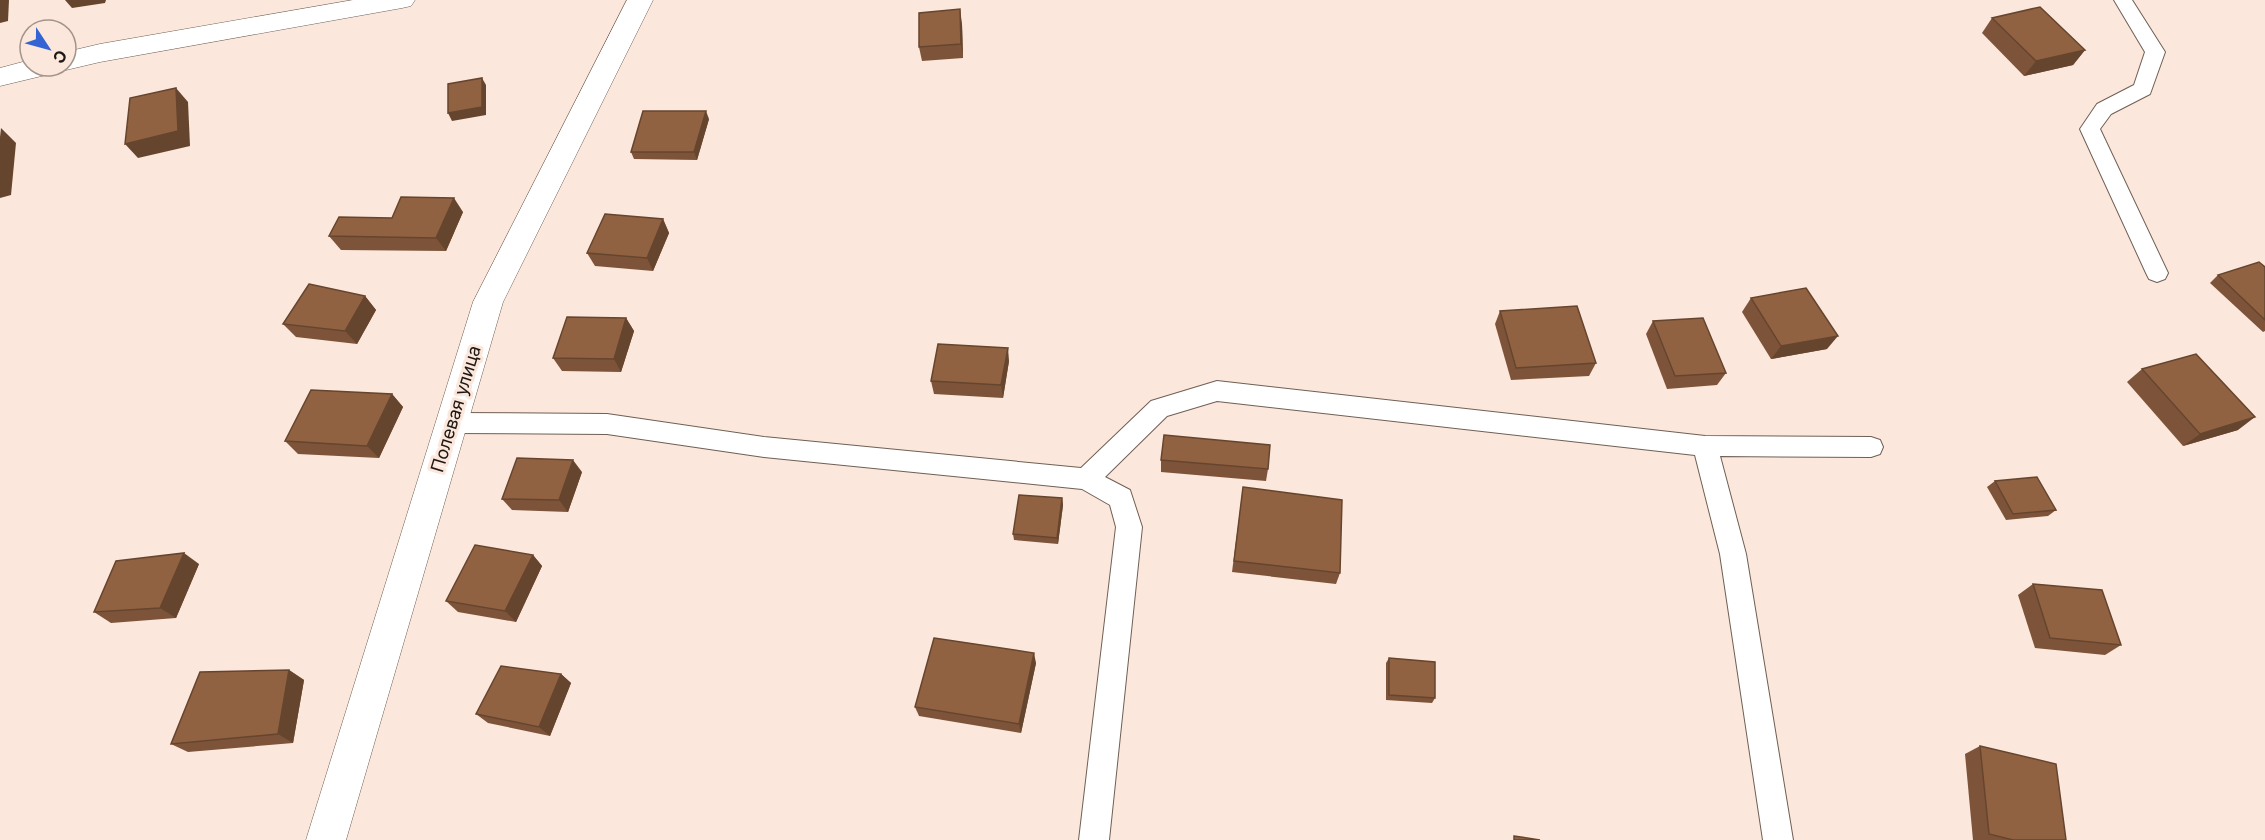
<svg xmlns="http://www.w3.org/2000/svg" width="2265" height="840" viewBox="0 0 2265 840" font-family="Inter,sans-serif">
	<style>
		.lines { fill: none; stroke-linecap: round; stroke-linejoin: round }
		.lane-casing { stroke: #6f5f54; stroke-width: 2 }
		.street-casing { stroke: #6f5f54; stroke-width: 1 }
		.secondary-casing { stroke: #6f5f54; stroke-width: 1 }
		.lane { fill: #fff; fill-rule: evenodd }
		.street { fill: #fff; fill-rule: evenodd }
		.secondary { fill: #fff; fill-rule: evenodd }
		.wall { fill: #7d5439 }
		.shaded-wall { fill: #66452e }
		.building { fill: #916242; stroke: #66452e; stroke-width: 1.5 }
		.labels { text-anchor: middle; stroke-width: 6; stroke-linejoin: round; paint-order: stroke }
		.street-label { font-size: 18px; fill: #1e1713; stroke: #fbe7db }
	</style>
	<rect width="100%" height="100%" fill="#fbe7db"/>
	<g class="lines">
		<g class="lane-casing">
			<g id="lane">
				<polygon points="2114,0 2132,0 2165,52 2150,94 2111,114 2100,129 2168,273 2165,279 2157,282 2149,279 2146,273 2080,129 2097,104 2134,85 2145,52"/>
				<polygon points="1217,381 1705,436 1871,437 1880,440 1883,447 1880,454 1871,457 1720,456 1746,554 1793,840 1763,840 1720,554 1695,455 1217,401 1167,416 1105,477 1130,490 1142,527 1109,840 1079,840 1116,527 1110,505 1082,489 764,457 607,434 452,433 444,430 440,423 444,416 452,413 607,414 764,437 1081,468 1151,401"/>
			</g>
		</g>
		<g class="street-casing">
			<polygon id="street" points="627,0 653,0 503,302 346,840 306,840 473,302"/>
		</g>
		<g class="secondary-casing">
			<polygon id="secondary" points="353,0 415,0 411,6 402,8 100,62 66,70 57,67 54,73 0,86 0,68 30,60 30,66 66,66 66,52 100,44"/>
		</g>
		<use href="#lane" class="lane"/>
		<use href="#street" class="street"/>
		<use href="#secondary" class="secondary"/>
	</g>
	<g class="wall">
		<polygon points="1992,18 2085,50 2073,65 2024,76 1982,33"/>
		<polygon points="962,24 963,58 922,61 919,47"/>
		<polygon points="709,119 697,160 634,159 631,152"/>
		<polygon points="463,212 446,251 341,250 329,236 392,218"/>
		<polygon points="663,219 669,233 653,271 595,266 587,253"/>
		<polygon points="2265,267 2265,331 2263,332 2210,283 2218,275"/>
		<polygon points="365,296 376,310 357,344 296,337 283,324"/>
		<polygon points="1751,298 1827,349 1771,359 1742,312"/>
		<polygon points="1500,311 1596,363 1589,376 1511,380 1495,324"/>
		<polygon points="626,318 634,331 621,372 562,371 553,358"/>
		<polygon points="1653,321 1726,373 1717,385 1667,389 1646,334"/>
		<polygon points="1009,361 1003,398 934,394 931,381"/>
		<polygon points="2142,369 2238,430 2183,446 2127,382"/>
		<polygon points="392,394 403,407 379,458 298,454 285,441"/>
		<polygon points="1161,460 1268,469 1266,481 1161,472"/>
		<polygon points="582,472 568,512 512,510 502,499"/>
		<polygon points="1995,481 2056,510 2048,516 2006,520 1987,487"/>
		<polygon points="1243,487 1340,573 1336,584 1232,572"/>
		<polygon points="1062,498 1063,505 1058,544 1014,540 1013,534"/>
		<polygon points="533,555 542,566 516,622 458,612 446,601"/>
		<polygon points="199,564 176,618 111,623 94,612"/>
		<polygon points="2033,584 2121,645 2105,655 2035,648 2018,595"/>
		<polygon points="1389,658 1435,698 1432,703 1386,700 1386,663"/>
		<polygon points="1036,663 1021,733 919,716 915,707"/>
		<polygon points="289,670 304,680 293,743 188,752 171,744"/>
		<polygon points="561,674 571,683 550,736 488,723 476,714"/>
		<polygon points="1980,746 2066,840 1973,840 1965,754"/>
	</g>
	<g class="shaded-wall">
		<polygon points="0,0 9,0 8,21 0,23"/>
		<polygon points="65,0 106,0 105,3 72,8"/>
		<polygon points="960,9 962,24 963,58 961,44"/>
		<polygon points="2085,50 2073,65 2024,76 2036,61"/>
		<polygon points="482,78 486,85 486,115 452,121 448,113"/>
		<polygon points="176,88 188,102 190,146 138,158 125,144"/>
		<polygon points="706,111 709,119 697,160 694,152"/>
		<polygon points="1,128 16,143 11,195 0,198 0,137"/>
		<polygon points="454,198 463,212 446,251 436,238"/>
		<polygon points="663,219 669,233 653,271 647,258"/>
		<polygon points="365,296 376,310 357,344 345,331"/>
		<polygon points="626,318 634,331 621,372 614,359"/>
		<polygon points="1838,336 1827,349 1771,359 1781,346"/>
		<polygon points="1008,348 1009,361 1003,398 1001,385"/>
		<polygon points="392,394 403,407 379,458 367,446"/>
		<polygon points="2255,417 2238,430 2183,446 2200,434"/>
		<polygon points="573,460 582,472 568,512 559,500"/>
		<polygon points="1062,498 1063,505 1058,544 1057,538"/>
		<polygon points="184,553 199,564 176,618 160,608"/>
		<polygon points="533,555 542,566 516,622 505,611"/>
		<polygon points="1034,653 1036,663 1021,733 1019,724"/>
		<polygon points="289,670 304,680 293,743 278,734"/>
		<polygon points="561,674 571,683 550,736 539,727"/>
	</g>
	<g class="building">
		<polygon points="2040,7 2085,50 2036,61 1992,18"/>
		<polygon points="960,9 961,44 919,47 919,13"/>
		<polygon points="482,78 482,107 448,113 448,84"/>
		<polygon points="176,88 178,131 125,144 130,98"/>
		<polygon points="643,111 706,111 694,152 631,152"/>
		<polygon points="401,197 454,198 436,238 329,236 339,217 392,218"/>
		<polygon points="605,214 663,219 647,258 587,253"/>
		<polygon points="2259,262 2265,267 2265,320 2218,275"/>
		<polygon points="309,284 365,296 345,331 283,324"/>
		<polygon points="1806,288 1838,336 1781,346 1751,298"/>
		<polygon points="1577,306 1596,363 1516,368 1500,311"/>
		<polygon points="567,317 626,318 614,359 553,358"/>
		<polygon points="1703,318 1726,373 1675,376 1653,321"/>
		<polygon points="938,344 1008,348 1001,385 931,381"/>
		<polygon points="2196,354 2255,417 2200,434 2142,369"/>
		<polygon points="311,390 392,394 367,446 285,441"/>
		<polygon points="1164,435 1270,445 1268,469 1161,460"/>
		<polygon points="517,458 573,460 559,500 502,499"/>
		<polygon points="2037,477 2056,510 2013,514 1995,481"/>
		<polygon points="1243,487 1342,500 1340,573 1234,561"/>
		<polygon points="1019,495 1062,498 1057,538 1013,534"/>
		<polygon points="475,545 533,555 505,611 446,601"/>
		<polygon points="184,553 160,608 94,612 116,561"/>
		<polygon points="2033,584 2102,590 2121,645 2050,638"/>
		<polygon points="934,638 1034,653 1019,724 915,707"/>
		<polygon points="1389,658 1435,662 1435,698 1389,695"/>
		<polygon points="501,666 561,674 539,727 476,714"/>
		<polygon points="289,670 278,734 171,744 200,672"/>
		<polygon points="1980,746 2056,764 2066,840 2013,840 1989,834"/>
		<polygon points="1514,836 1540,840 1514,840"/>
	</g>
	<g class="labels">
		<g class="street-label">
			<text transform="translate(456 409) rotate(-73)" y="6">Полевая улица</text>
		</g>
	</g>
	<g transform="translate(48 48) rotate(126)"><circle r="28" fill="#fbe7db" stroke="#a3948b" stroke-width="1.5"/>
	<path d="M0-4.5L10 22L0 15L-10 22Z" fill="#3563d3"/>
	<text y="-9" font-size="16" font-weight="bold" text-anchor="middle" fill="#1e1713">С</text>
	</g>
</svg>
